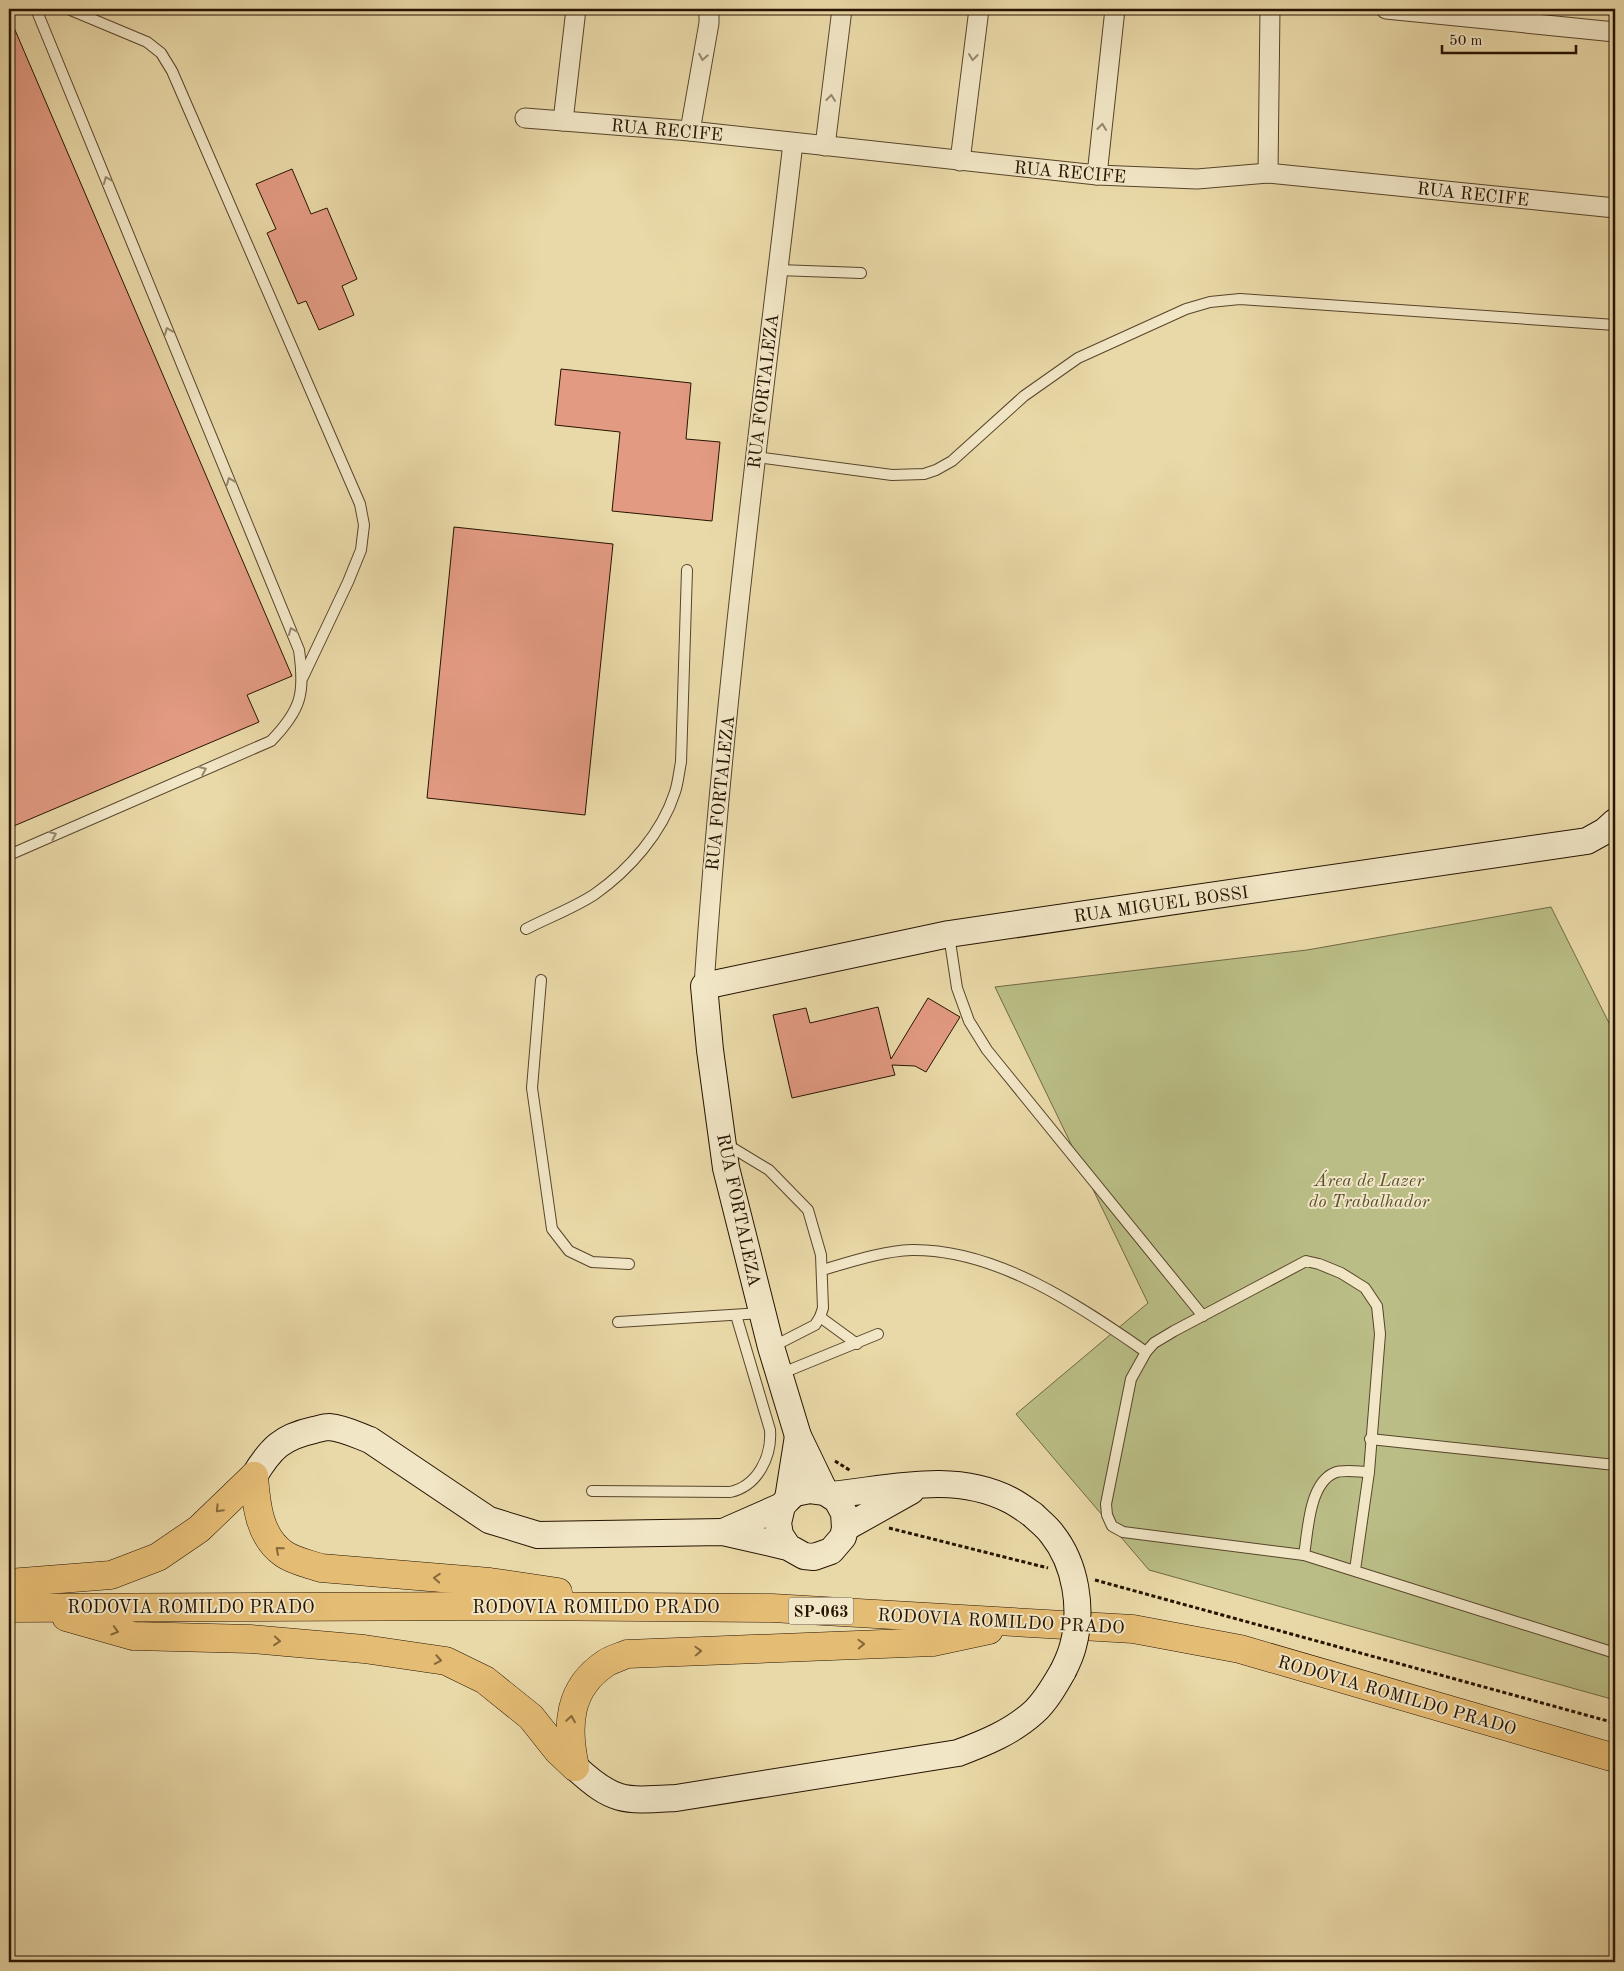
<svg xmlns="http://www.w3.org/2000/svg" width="1624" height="1971" viewBox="0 0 1624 1971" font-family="'Old Standard TT',serif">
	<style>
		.green { fill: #babe86; stroke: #706843 }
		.building { fill: #e29a82; stroke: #261300 }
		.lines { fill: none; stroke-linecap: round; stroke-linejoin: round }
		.lane-casing { stroke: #57442a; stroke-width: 12 }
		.street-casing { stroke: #57442a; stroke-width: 21 }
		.secondary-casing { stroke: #261300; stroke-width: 28 }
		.primary-casing { stroke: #261300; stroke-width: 29 }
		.path { stroke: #261300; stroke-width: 3; stroke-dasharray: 4 2.5; stroke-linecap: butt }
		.lane { stroke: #f1e6c6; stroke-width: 10 }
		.street { stroke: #f1e6c6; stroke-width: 19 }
		.secondary { stroke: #f1e6c6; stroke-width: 26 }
		.primary { stroke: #e5bc74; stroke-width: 28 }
		.secondary-bridge-casing { stroke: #261300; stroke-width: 28; stroke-linecap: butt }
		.secondary-bridge { stroke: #f1e6c6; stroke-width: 26 }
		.oneway { stroke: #96876d }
		.oneway2 { stroke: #86683a }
		.labels { text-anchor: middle; stroke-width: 4; stroke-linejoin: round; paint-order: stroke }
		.shield { fill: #f1e6c6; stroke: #63523b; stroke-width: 1 }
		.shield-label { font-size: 16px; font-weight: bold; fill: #261300 }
		.street-label { font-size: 18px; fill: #261300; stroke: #f1e6c6 }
		.park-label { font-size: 18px; font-style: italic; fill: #5a4f2f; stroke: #f1e6c6 }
	</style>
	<rect width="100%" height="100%" fill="#ead9a8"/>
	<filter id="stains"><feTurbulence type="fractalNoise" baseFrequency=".004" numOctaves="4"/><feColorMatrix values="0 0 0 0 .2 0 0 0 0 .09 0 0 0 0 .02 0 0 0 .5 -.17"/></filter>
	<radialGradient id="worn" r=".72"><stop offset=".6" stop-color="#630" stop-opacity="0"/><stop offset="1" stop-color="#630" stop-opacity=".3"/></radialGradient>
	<polygon class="green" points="1551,907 1615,1035 1615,1700 1149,1570 1016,1414 1148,1303 995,987 1307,950"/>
	<g class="building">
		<polygon points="9,16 292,676 247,695 259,722 9,828"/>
		<polygon points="292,169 311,214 327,208 357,279 342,286 354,315 319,330 306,301 298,304 267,233 276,229 256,184"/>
		<polygon points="561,369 691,383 686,439 720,442 712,521 612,511 620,432 555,425"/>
		<polygon points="454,527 613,544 585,815 427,798"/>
		<polygon points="928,998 960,1017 926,1072 915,1066 892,1065 895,1075 792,1098 773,1015 806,1008 810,1023 878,1007 891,1059"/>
	</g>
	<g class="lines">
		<g class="lane-casing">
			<g id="lane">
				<polyline points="68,9 147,42 161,53 172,71 360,504 364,525 361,550 348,582 303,677"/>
				<polyline points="778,270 861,273"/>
				<polyline points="756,457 892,475 924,474 936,470 952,461 1024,396 1078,358 1186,309 1210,302 1240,299 1615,325"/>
				<path d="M9,855L271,741C302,709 305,693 299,650L36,9"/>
				<path d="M526,929C547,918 576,907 595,894C629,870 662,833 675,792C678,783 679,772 681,762L687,570"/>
				<polyline points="949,935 957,988 969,1021 987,1050 1203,1316"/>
				<polyline points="541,980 532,1088 552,1229 569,1251 592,1262 629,1264"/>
				<polyline points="726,1144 769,1170 808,1210 821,1255 823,1308 820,1317 815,1325 772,1347"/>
				<path d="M822,1270C850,1262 882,1251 912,1250C996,1249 1079,1305 1146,1352"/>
				<polyline points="820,1317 857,1344"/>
				<polyline points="618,1322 762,1313"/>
				<polyline points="780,1374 878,1334"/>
				<polyline points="1370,1439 1615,1465"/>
				<path d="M592,1491L730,1492C758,1486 772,1456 770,1430L736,1315"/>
				<path d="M1304,1555C1308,1531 1309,1484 1334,1473C1343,1469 1359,1472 1369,1472"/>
				<polyline points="1355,1570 1369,1472 1380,1334 1377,1306 1365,1288 1341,1273 1319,1264 1306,1261 1174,1331 1154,1343 1146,1352 1131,1379 1106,1504 1107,1515 1112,1526 1123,1532 1304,1555 1615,1653"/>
			</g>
		</g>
		<g class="street-casing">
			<g id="street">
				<polyline points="1386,9 1615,32"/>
				<polyline points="525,118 690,131 1097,175 1197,179 1268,173 1615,208"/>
				<polyline points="563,121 576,9"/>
				<polyline points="690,131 709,23 709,9"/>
				<polyline points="825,146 842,9"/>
				<polyline points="960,161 979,9"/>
				<polyline points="1268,173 1270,9"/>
				<polyline points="1097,175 1115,9"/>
				<path d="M704,986C723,704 760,424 793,143"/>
			</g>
		</g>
		<g class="secondary-casing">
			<g id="secondary">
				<path d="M254,1476C271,1448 282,1437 314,1430C319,1429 324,1427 329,1427C343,1428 357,1435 370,1440L489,1520L538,1535L723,1532L788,1547L804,1556L814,1557L831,1551L843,1537L845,1528L844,1513L837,1500L825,1492L810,1490L795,1493L788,1499L782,1506L778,1523L780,1535L788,1547"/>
				<polyline points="825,1492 798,1436 771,1347 726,1168 710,1050 704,986 949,934 1587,841 1605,831 1615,822"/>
				<path d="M831,1495C890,1489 954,1471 1010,1500C1018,1504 1026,1510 1033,1515"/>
				<polyline points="788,1499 798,1436"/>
				<polyline points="845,1528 911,1491"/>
				<polyline points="723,1532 782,1506"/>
				<path d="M575,1767C614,1803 624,1801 676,1798L958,1753C985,1743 1012,1732 1034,1712C1046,1701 1055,1685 1063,1671"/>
			</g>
		</g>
		<g class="primary-casing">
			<g id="primary">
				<path d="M254,1476C256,1504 259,1537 284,1554C294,1561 309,1564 321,1568L490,1582L558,1592"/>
				<polyline points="9,1583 111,1575 158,1557 199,1529 254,1476"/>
				<polyline points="9,1608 514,1606 772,1608 1133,1629 1240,1649 1615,1758"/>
				<polyline points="66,1617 133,1636 251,1639 364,1649 446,1661 485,1680 531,1717 558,1751 575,1767"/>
				<path d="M575,1767C566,1726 568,1688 606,1663C612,1659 620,1657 627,1654L933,1642L989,1630"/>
			</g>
		</g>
		<g class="path">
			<polyline points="835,1461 851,1471"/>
			<polyline points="889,1528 1048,1568"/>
			<polyline points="1095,1580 1615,1723"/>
		</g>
		<use href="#lane" class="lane"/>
		<use href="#street" class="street"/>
		<use href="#secondary" class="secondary"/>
		<use href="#primary" class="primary"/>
		<g class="secondary-bridge-casing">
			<path id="secondary-bridge" d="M1033,1515C1039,1521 1047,1527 1052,1534C1076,1564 1083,1609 1073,1646C1071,1654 1067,1663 1063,1671"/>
		</g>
		<use href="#secondary-bridge" class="secondary-bridge"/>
	</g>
	<defs><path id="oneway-chevron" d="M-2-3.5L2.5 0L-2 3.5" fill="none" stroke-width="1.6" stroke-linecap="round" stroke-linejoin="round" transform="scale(1.25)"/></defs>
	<g class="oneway">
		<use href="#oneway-chevron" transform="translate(703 57) rotate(100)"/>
		<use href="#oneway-chevron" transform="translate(973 57) rotate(97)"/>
		<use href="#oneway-chevron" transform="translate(831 98) rotate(-83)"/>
		<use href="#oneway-chevron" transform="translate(1102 127) rotate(-84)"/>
		<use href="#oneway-chevron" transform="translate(107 180) rotate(-112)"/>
		<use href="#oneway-chevron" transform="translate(168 331) rotate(-112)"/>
		<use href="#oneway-chevron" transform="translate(230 481) rotate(-112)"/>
		<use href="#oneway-chevron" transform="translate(292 631) rotate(-112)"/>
		<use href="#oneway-chevron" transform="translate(203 770) rotate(-23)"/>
		<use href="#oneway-chevron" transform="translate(53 835) rotate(-23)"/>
	</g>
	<g class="oneway2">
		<use href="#oneway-chevron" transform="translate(219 1509) rotate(134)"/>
		<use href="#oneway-chevron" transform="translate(279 1550) rotate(-139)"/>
		<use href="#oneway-chevron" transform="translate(437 1578) rotate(-176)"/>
		<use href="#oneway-chevron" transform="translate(115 1631) rotate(16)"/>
		<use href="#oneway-chevron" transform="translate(277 1641) rotate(5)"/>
		<use href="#oneway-chevron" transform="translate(861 1644) rotate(-2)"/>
		<use href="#oneway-chevron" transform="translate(698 1651) rotate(-2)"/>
		<use href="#oneway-chevron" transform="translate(438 1660) rotate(10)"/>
		<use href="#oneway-chevron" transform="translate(571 1719) rotate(-81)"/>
	</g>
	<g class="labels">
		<rect class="shield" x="788.5" y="1597.5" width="65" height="27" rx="4"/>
		<g class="shield-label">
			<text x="821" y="1617">SP-063</text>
		</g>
		<g class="street-label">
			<text transform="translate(667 130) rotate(5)" y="6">RUA RECIFE</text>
			<text transform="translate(1070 172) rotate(5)" y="6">RUA RECIFE</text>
			<text transform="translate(1473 194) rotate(6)" y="6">RUA RECIFE</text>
			<text transform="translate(763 391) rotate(-83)" y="6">RUA FORTALEZA</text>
			<text transform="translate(720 793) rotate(-84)" y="6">RUA FORTALEZA</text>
			<text transform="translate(1161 904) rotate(-8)" y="6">RUA MIGUEL BOSSI</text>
			<text transform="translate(739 1210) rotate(78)" y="6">RUA FORTALEZA</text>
			<text x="191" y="1613">RODOVIA ROMILDO PRADO</text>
			<text x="596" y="1613">RODOVIA ROMILDO PRADO</text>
			<text transform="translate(1001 1621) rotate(3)" y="6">RODOVIA ROMILDO PRADO</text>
			<text transform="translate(1397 1695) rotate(16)" y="6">RODOVIA ROMILDO PRADO</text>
		</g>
		<g class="park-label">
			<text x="1369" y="1186">Área de Lazer<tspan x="1369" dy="21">do Trabalhador</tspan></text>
		</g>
	</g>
	<rect width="1624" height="1971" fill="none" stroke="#ead9a8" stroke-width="30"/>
	<rect x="10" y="10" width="1604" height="1951" fill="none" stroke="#261300" stroke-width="2.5"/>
	<rect x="15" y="15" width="1594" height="1941" fill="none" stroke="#261300"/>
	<path d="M1442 45v8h134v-8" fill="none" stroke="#261300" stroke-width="2.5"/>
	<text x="1449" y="45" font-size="15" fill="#261300" stroke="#f1e6c6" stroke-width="4" paint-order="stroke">50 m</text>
	<rect width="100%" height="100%" filter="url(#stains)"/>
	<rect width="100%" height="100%" fill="url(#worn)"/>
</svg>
